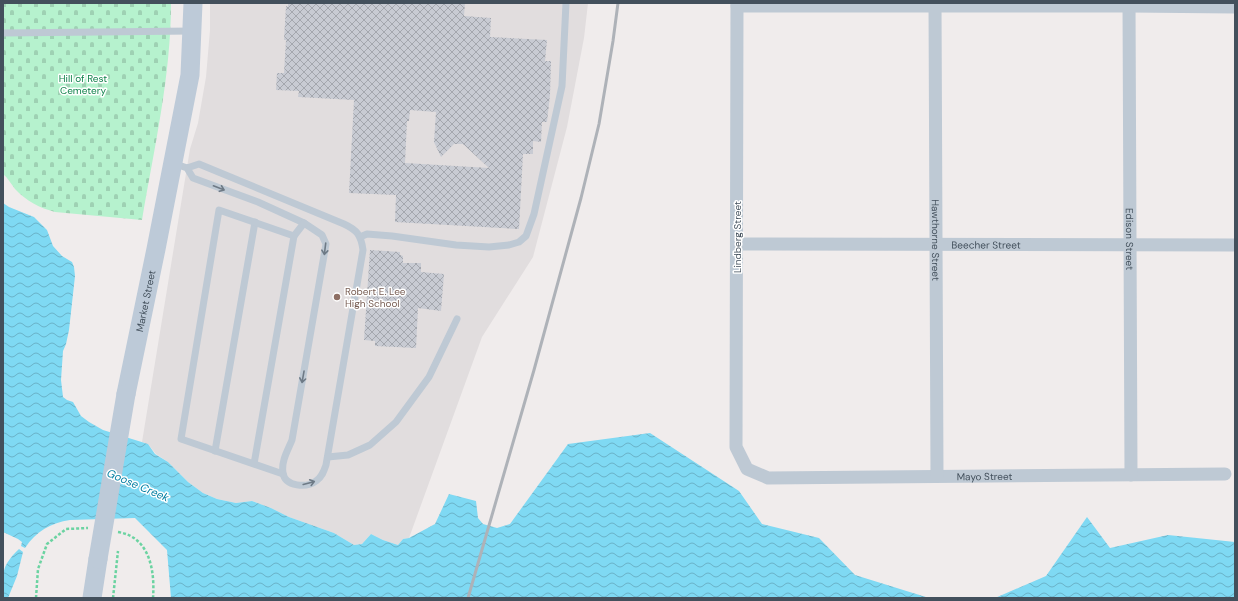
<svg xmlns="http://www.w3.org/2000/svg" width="1238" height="601" viewBox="0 0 1238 601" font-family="'DM Sans',sans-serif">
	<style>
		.education { fill: #e1ddde }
		.cemetery { fill: url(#cemetery-stones) }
		.water { fill: url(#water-waves) }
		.building { fill: url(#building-cross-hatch); fill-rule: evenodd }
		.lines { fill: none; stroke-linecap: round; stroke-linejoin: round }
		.path { stroke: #6bd3a1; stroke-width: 2.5; stroke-dasharray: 3 2; stroke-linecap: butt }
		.lane { stroke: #bec9d4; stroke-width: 7 }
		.street { stroke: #bec9d4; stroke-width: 13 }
		.secondary { stroke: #bdcad8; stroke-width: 19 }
		.rail { stroke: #aeb2b8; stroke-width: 3 }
		.secondary-bridge { stroke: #bdcad8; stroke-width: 19 }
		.oneway { stroke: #6e7a86 }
		.education-dot { fill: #8d6e63; stroke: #fff; stroke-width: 1.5 }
		.labels { text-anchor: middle; stroke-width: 3; stroke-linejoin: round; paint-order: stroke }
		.park-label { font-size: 10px; fill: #0f824a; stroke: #fff }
		.street-label { font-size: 10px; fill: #43505c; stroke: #fff }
		.education-label { font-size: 10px; fill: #785e54; stroke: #fff; text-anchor: start }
		.water-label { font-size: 11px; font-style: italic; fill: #027ea2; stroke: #fff }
	</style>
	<defs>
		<pattern id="cemetery-stones" width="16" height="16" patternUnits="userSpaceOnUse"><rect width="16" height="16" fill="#b6f2ce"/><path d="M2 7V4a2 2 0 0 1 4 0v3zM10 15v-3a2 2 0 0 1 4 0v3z" fill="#9ed1b3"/></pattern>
		<pattern id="water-waves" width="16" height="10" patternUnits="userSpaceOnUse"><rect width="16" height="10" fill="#7fd9f3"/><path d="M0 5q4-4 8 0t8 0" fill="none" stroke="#6ab2c8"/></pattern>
		<pattern id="building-cross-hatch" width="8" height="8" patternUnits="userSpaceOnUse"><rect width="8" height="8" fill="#c8cbd3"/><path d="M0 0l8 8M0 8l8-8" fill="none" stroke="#a4a7ae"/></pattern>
	</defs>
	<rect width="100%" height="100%" fill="#f0ecec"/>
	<polygon class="education" points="210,3 588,3 584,38 567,127 533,257 482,337 409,538 403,539 398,545 383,540 371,534 362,544 354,545 334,533 289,517 271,508 252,501 236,503 217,499 203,493 188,482 168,462 156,454 148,444 142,442 190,149 198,123 206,77 210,30"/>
	<path class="cemetery" d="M3,3H171C171,76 154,149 142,220L55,212C40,208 26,201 15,189C11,184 8,178 3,174Z"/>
	<g class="water">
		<path d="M3,203L9,207L34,217L47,230L53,246L62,256L72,262L74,267L75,276L69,330L66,344L63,351L61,380L63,397L67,400L73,402L81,416L89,422L103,430L148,444L155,454L168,462L188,482L203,493L217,499L236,503L252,501L271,508L289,517L334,533L354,545L362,544L371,534L383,540L398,545L403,539L409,538L435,524L449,494L476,501L478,518L483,524L497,528L510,524L568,444L650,433L739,491L762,524L819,538L855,575L929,598H171L167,550L135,518L70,520C51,523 36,531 25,548L21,546L22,542L18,539L3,532Z"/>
		<polygon points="1087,517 1110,548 1168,535 1235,542 1235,598 995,598 1046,576"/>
		<path d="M19,549L23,552L17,576L8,598H3C3,574 0,567 19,549Z"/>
	</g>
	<g class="building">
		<path d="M288,3H465L464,16L491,18L490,37L547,40L545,61H551L550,95L547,122H542L541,142L533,141V154H523L519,229L395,222L396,195L349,193L354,100L298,97L299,91L276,90L277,73H284L286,40H284L286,6L288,7ZM410,110L436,112L434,142L441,157L454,144H463L489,168L405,163L407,121H409Z"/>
		<polygon points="370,250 400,252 400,255 403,256 403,263 421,263 421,272 444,274 441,311 418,308 416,348 375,346 375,341 364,340"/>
	</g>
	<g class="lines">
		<g class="path">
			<path d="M118,532C150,537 155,571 153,598"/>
			<polyline points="36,598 38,569 47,544 66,529 88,528"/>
			<polyline points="113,598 118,551"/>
		</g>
		<g class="lane">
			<polyline points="3,33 192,31"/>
			<path d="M173,163L187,168L199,164L344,224C357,230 361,235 363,250L326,465C324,471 322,477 316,481C307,488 285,487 283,473C281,461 288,450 292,440L326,244L322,235L304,223L258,202L193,178L187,168"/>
			<polyline points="294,236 304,223"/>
			<polyline points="360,237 367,234 392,236 456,245 489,247 509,245 519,242 526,236 534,214 562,86 566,3"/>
			<polyline points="215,451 255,222"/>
			<polyline points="328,457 348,455 370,445 396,422 429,377 457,319"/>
			<polyline points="254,464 294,236 219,210 181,439 283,474"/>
		</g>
		<g class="street">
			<path id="s1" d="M737,3L736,447L747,469L768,478L1225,474"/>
			<path id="s2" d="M935,3L937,476"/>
			<path id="s3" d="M1129,3L1131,475"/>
			<polyline points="737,6 1129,6 1235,7"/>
			<path id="s4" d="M737,244L1235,245"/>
		</g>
		<g class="secondary">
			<path id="s5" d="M126,394L156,249L190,75L193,3"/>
			<polyline points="92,598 98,559"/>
		</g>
		<polyline class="rail" points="468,598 534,370 581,198 599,124 613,41 618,3"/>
		<polyline class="secondary-bridge" points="98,559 126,394"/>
	</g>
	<defs><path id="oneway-shaft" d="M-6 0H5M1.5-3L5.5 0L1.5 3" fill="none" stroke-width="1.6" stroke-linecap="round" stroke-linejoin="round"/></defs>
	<g class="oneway">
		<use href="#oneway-shaft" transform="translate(219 188) rotate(21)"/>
		<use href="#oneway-shaft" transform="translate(325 249) rotate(97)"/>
		<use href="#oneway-shaft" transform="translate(303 377) rotate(100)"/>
		<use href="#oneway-shaft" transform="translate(309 483) rotate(-15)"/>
	</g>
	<circle class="education-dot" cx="337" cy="297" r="4"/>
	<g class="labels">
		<g class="park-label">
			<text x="83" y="82">Hill of Rest<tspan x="83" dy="12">Cemetery</tspan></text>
		</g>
		<g class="street-label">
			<text transform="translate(737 237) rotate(-90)" y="4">Lindberg Street</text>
			<text dy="4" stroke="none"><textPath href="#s3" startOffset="236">Edison Street</textPath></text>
			<text dy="4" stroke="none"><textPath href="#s2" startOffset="237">Hawthorne Street</textPath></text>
			<text dy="4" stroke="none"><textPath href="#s4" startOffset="249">Beecher Street</textPath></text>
			<text dy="4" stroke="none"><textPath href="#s5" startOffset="95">Market Street</textPath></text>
			<text dy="4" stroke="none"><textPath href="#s1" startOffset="708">Mayo Street</textPath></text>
		</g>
		<g class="education-label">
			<text x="345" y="295">Robert E. Lee<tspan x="345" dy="12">High School</tspan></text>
		</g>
		<g class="water-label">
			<text transform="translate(138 485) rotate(23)" y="4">Goose Creek</text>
		</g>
	</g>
	<rect width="1238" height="601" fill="none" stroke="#43505c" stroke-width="8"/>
</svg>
